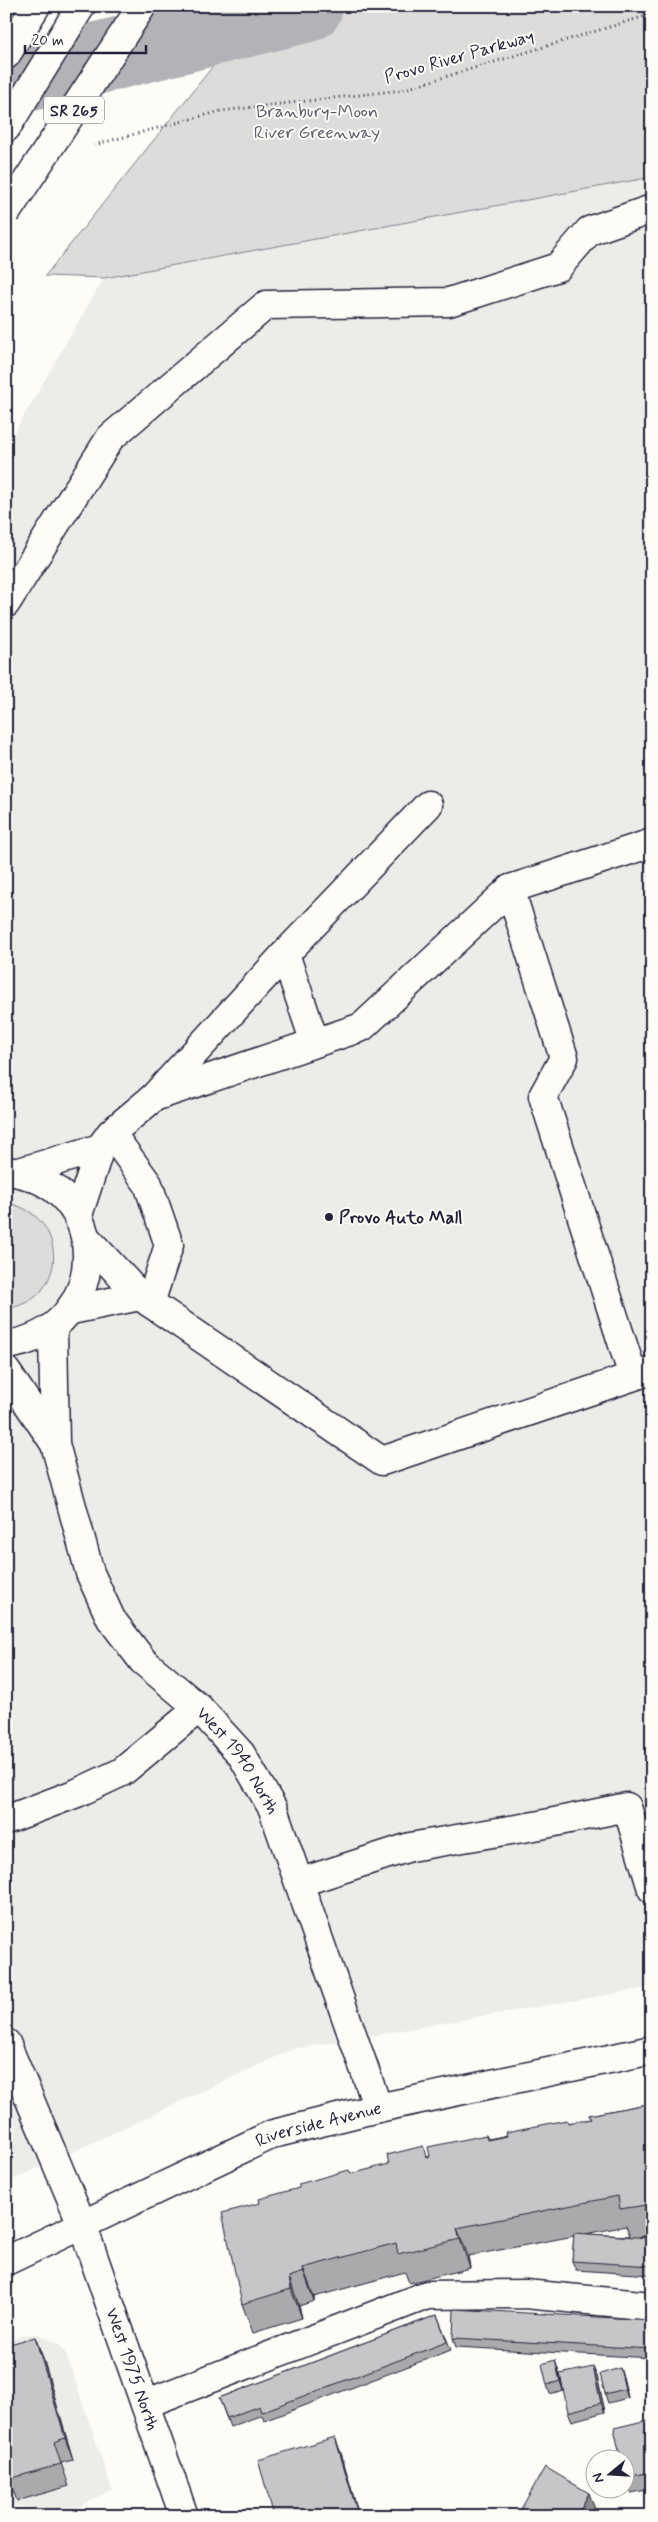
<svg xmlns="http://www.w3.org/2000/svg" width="658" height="2522" viewBox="0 0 658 2522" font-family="Mynerve,sans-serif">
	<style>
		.built { fill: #ecece9 }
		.green { fill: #dddcdb; stroke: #807f8b }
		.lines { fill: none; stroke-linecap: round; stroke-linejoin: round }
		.river { stroke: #b2b2b7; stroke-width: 72 }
		.minor-casing { stroke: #22223b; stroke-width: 31 }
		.path { stroke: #22223b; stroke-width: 3; stroke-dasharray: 1 4; stroke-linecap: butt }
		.minor { stroke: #fdfcf7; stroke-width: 28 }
		.major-bridge-casing { stroke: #22223b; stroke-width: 31; stroke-linecap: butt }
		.major-bridge { stroke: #fdfcf7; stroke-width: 28 }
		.wall { fill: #aaaaac; stroke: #22223b; fill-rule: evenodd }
		.shaded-wall { fill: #8b8b8c; stroke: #22223b }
		.building { fill: #c6c6c8; stroke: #22223b }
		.poi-dot { fill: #22223b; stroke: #fdfcf7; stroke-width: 2 }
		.labels { text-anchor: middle; stroke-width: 4; stroke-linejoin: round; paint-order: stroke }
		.shield { fill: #fdfcf7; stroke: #646373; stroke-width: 1 }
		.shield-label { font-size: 16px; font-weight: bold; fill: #22223b }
		.street-label { font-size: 18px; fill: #22223b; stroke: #fdfcf7 }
		.park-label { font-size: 18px; fill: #5a5a6b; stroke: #fdfcf7 }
		.poi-label { font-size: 18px; font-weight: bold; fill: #22223b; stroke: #fdfcf7; text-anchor: start }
	</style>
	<rect width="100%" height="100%" fill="#fdfcf7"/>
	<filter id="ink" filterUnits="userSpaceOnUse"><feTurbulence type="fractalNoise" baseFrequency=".02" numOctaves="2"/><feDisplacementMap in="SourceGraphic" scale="10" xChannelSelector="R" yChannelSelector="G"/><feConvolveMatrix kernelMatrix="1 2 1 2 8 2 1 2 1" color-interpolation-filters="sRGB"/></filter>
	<g filter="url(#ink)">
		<g class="built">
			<polygon points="652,177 652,1987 293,2049 6,2183 6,447 104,278"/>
			<polygon points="37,2334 58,2343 66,2354 112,2489 71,2511 6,2505 6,2342 23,2335"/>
		</g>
		<g class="green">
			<polygon points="261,6 652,6 652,177 104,278 45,276"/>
			<path d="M6,1203C48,1209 68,1256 42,1290C34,1301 21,1305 9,1309H6Z"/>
		</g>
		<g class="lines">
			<polyline class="river" points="6,81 307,6"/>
			<g class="minor-casing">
				<g id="minor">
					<polyline points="6,55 36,6"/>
					<polyline points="6,128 81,6"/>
					<polyline points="6,603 110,438 266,305 449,302 558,267 589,231 652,209"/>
					<polyline points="510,889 564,1058 543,1096 633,1376"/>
					<polyline points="285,954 315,1043"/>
					<polyline points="154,1097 362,1027 510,889 652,843"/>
					<polyline points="111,1133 148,1184 169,1245 150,1303"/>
					<path d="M6,1171C114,1181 114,1331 6,1345"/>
					<polyline points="19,1172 100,1148"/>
					<polyline points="78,1215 100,1148 111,1133 154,1097 285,954 428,805"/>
					<polyline points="87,1239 140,1296 382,1461 652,1370"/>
					<polyline points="71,1310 140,1296"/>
					<path id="s1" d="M53,1328L55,1444L90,1573L111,1619L143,1661L199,1708L241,1754L273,1809L378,2108"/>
					<polyline points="6,1371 55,1444"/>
					<polyline points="6,1820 77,1793 122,1772 199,1708"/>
					<polyline points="301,1882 410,1847 540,1825 627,1807 652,1889"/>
					<path id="s2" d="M6,2043L82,2224L184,2516"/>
					<path id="s3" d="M6,2261L273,2134L378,2108L652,2050"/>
					<polyline points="145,2404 427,2295 525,2294 652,2306"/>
				</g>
			</g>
			<polyline class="path" points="94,145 221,111 402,90 652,14"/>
			<use href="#minor" class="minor"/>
			<g class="major-bridge-casing">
				<polyline id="major-bridge" points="6,213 142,6"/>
			</g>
			<use href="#major-bridge" class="major-bridge"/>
		</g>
		<g class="wall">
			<path d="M647,2104L652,2116V2235L639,2237L652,2238V2275L576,2270L572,2261L574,2236L468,2256L470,2268L409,2283L405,2272L314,2297V2301L299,2306L302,2318L253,2333L242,2304L260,2203L351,2174L427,2157L486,2135L488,2139L568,2123L591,2119L589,2115ZM626,2226L630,2236L586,2234Z"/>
			<polygon points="437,2315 451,2350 264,2421 262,2415 230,2427 219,2398"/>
			<polygon points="652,2320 652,2358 456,2347 453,2338"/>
			<polygon points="35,2337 43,2358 73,2460 61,2463 69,2486 17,2501 9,2479"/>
			<polygon points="558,2369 563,2390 550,2394 547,2385"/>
			<polygon points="597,2376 605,2412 572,2421 568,2412"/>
			<polygon points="623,2377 628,2398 608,2403 605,2394"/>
			<polygon points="652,2419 652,2489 631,2493 626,2478 626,2460"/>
			<polygon points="341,2453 359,2516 274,2516"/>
		</g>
		<g class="shaded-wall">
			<polygon points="647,2104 652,2116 652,2126"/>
			<polygon points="457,2228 468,2256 470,2268 460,2239"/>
			<polygon points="303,2268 314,2297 314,2301 304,2272"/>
			<polygon points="289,2277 299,2306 302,2318 291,2289"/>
			<polygon points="35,2337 43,2358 73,2460 65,2438"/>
			<polygon points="555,2360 558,2369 563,2390 560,2381"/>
			<polygon points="593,2367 597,2376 605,2412 601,2403"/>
			<polygon points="620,2368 623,2377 628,2398 625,2389"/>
			<polygon points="335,2437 341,2453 359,2516 358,2516 357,2511"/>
			<polygon points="589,2493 595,2509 592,2516 577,2516"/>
		</g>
		<g class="building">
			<polygon points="647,2104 652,2126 652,2204 620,2209 618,2196 457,2228 460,2239 398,2254 396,2243 303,2268 304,2272 289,2277 291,2289 242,2304 222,2213 260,2203 259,2199 299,2188 299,2184 349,2170 351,2174 389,2164 387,2155 423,2146 426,2157 430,2156 428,2147 486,2135 487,2140 507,2136 506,2132 567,2120 568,2123 591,2119 589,2115"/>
			<polygon points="574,2233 652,2238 652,2266 572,2261"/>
			<polygon points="454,2309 652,2320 652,2349 453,2338"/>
			<polygon points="437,2315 447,2342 261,2412 259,2406 227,2418 219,2398"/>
			<polygon points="35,2337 65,2438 54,2442 61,2464 9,2479 6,2471 6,2345"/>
			<polygon points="555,2360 560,2381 547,2385 542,2364"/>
			<polygon points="593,2367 601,2403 568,2412 560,2374"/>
			<polygon points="620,2368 625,2389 605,2394 600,2374"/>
			<polygon points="652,2419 652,2472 626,2477 626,2460 621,2460 614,2428"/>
			<polygon points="335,2437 357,2511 341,2516 274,2516 258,2460"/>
			<polygon points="545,2467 589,2493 577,2516 517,2516"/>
			<polygon points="65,2512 67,2516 56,2516"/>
		</g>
	</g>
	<circle class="poi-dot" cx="329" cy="1217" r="5"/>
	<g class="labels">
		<rect class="shield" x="44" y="96.5" width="60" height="27" rx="4"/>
		<g class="shield-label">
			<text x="74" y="116">SR 265</text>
		</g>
		<g class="street-label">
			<text transform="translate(459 56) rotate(-16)" y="6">Provo River Parkway</text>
			<text dy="6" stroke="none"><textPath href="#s1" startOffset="492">West 1940 North</textPath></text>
			<text dy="6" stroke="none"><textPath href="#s3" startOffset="342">Riverside Avenue</textPath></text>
			<text dy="6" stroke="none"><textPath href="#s2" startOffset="350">West 1975 North</textPath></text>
		</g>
		<g class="park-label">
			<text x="317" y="117">Branbury-Moon<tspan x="317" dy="21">River Greenway</tspan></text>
		</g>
		<g class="poi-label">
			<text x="339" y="1223">Provo Auto Mall</text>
		</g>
	</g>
	<rect width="658" height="2522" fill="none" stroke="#fdfcf7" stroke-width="25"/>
	<rect x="12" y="12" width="633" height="2497" fill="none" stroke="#22223b" stroke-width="2" filter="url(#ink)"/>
	<g transform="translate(610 2474) rotate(252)"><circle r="24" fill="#fdfcf7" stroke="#a5a5ac"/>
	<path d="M0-4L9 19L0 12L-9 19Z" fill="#22223b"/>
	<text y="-8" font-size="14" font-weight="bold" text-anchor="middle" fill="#22223b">N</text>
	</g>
	<path d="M25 45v8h121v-8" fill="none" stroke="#22223b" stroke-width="2.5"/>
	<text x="32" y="45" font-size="15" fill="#22223b" stroke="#fdfcf7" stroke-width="4" paint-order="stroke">20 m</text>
</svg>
